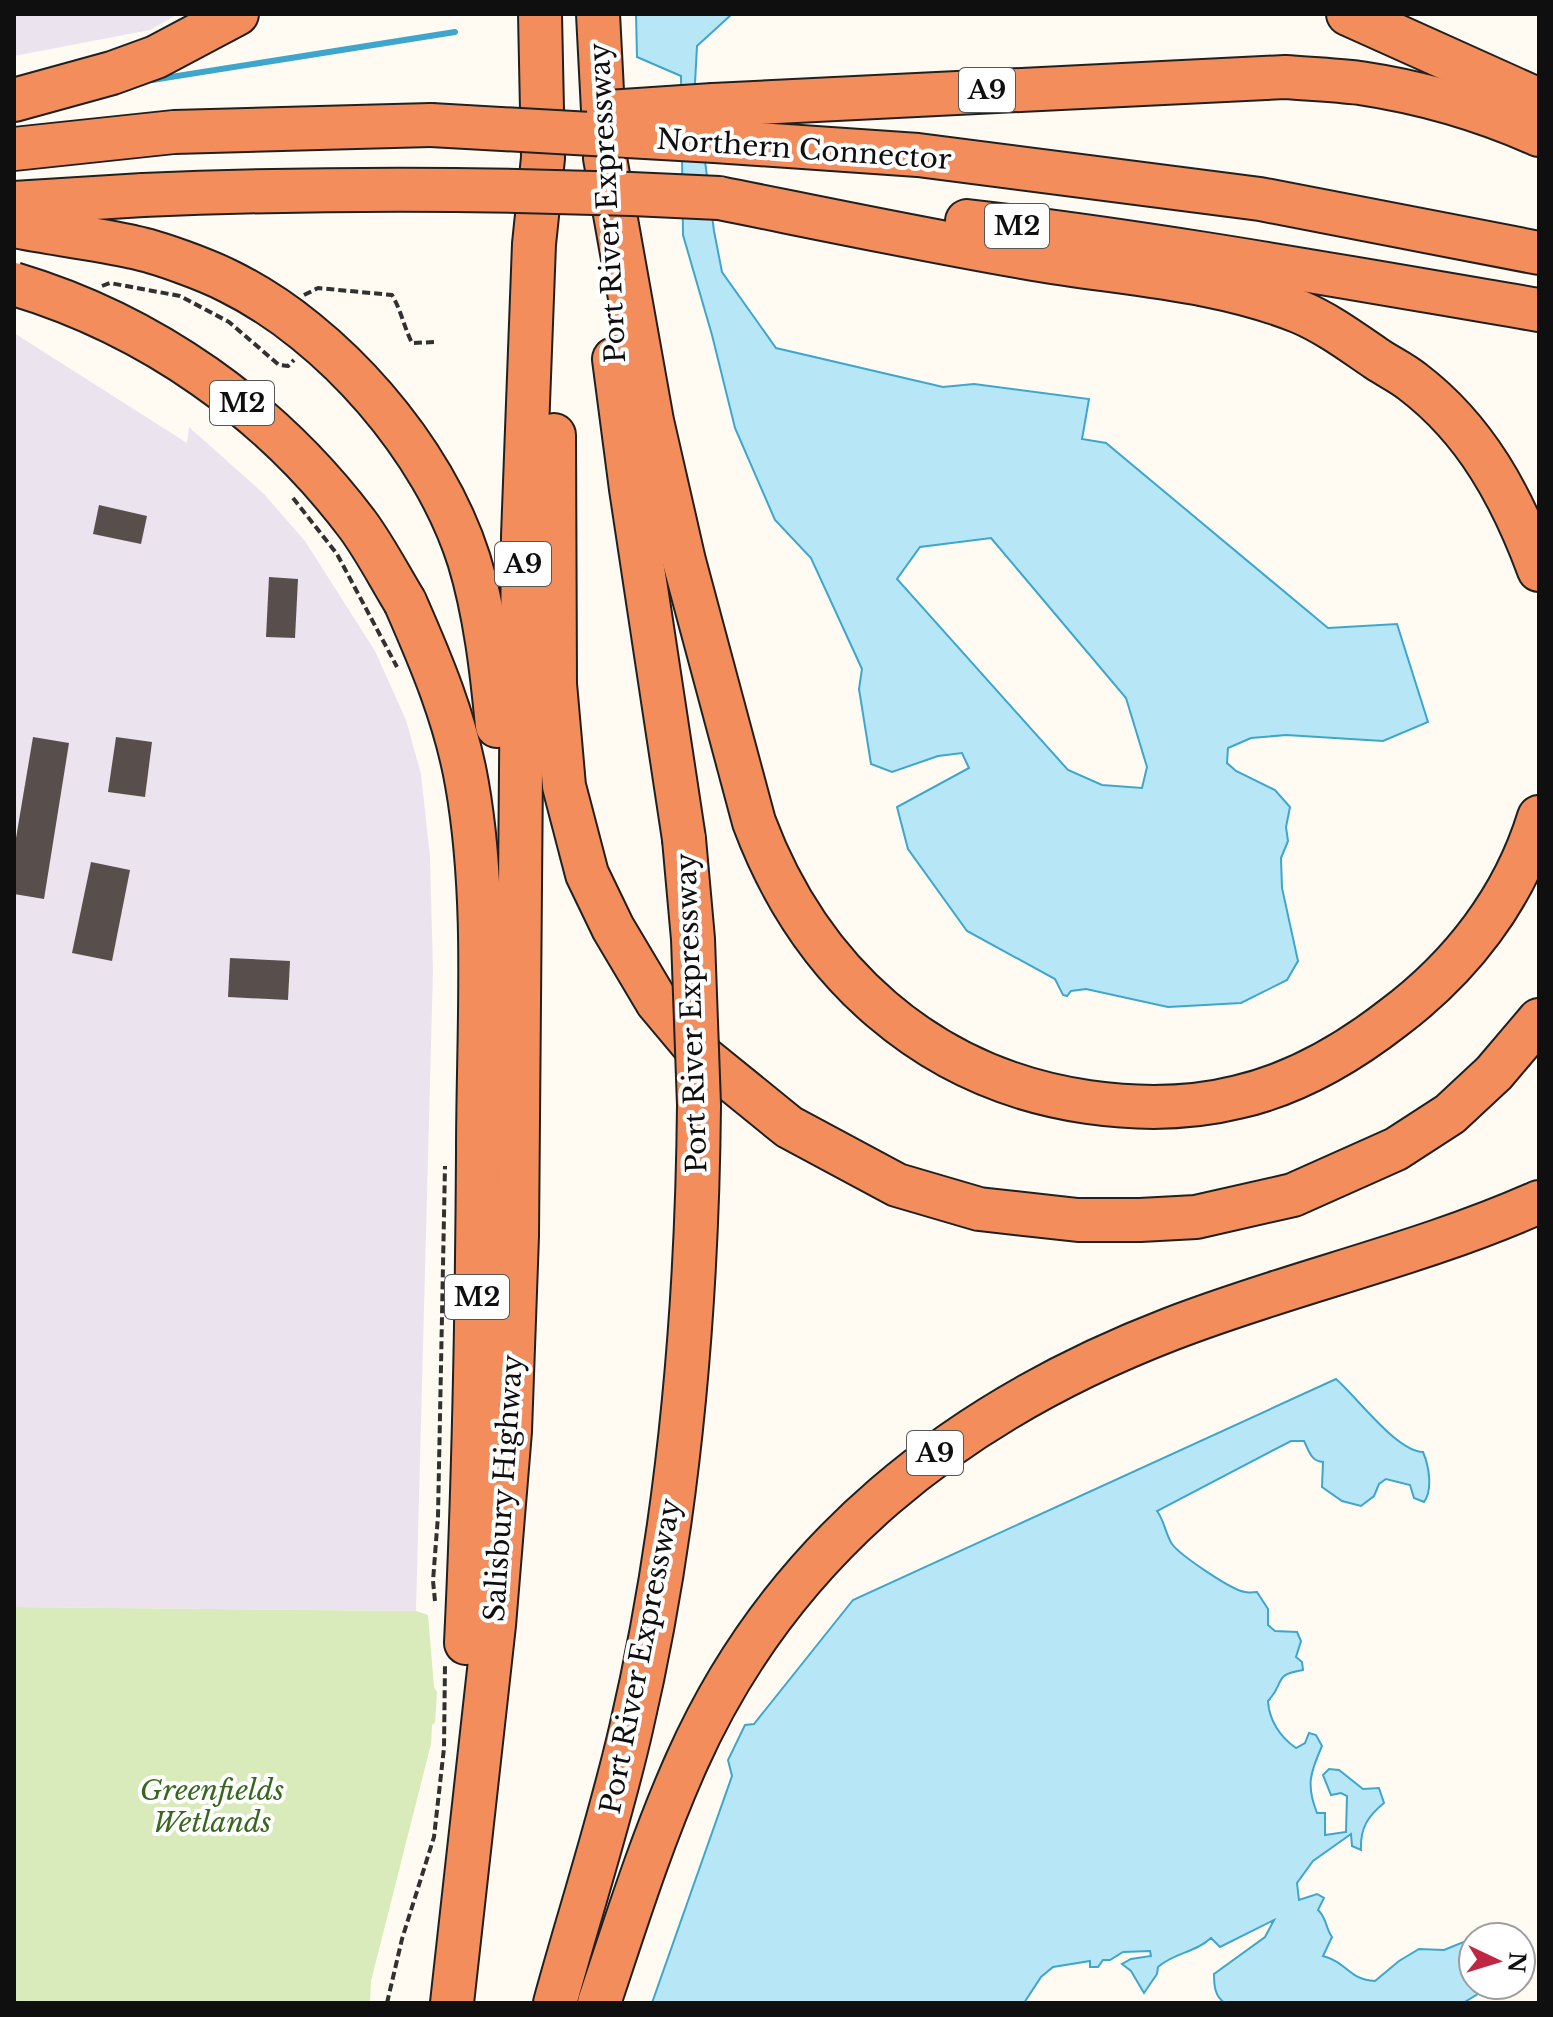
<svg xmlns="http://www.w3.org/2000/svg" width="1553" height="2017" viewBox="0 0 1553 2017" font-family="'Libre Baskerville',serif">
	<style>
		.industrial { fill: #ebe4ee }
		.green { fill: #d9eabb }
		.water { fill: #b7e7f6; stroke: #3ea6cd; stroke-width: 2; fill-rule: evenodd }
		.lines { fill: none; stroke-linecap: round; stroke-linejoin: round }
		.stream { stroke: #3ea6cd; stroke-width: 6 }
		.building { fill: #584f4c }
		.motorway-casing { stroke: #202020; stroke-width: 46 }
		.path { stroke: #313131; stroke-width: 4; stroke-dasharray: 8 4; stroke-linecap: butt }
		.motorway { stroke: #f38d5c; stroke-width: 42 }
		.motorway-bridge-casing { stroke: #202020; stroke-width: 46; stroke-linecap: butt }
		.motorway-bridge { stroke: #f38d5c; stroke-width: 42 }
		.labels { text-anchor: middle; stroke-width: 8; stroke-linejoin: round; paint-order: stroke }
		.shield { fill: #fff; stroke: #575757; stroke-width: 2 }
		.shield-label { font-size: 26px; font-weight: bold; fill: #0f0f0f }
		.street-label { font-size: 28px; fill: #0f0f0f; stroke: #fff }
		.park-label { font-size: 28px; font-style: italic; fill: #38681f; stroke: #fff }
	</style>
	<rect width="100%" height="100%" fill="#fffbf2"/>
	<g class="industrial">
		<polygon points="14,14 178,14 150,30 14,56"/>
		<polygon points="14,333 187,443 189,427 264,494 305,541 375,651 406,720 421,774 430,856 433,970 416,1611 14,1607"/>
	</g>
	<polygon class="green" points="14,1607 416,1611 428,1615 434,1687 437,1692 435,1723 432,1725 431,1744 371,1981 370,2003 14,2003"/>
	<g class="water">
		<path d="M636,14H732L697,46L695,83L714,231L722,272L776,348L943,387L974,384L1089,399L1082,439L1106,443L1328,628L1397,624L1428,722L1383,741L1286,735L1251,738L1228,748L1227,763L1236,771L1275,790L1290,807L1286,827L1288,841L1281,858L1282,888L1298,961L1287,980L1241,1003L1168,1007L1086,989L1071,991L1067,996L1063,995L1055,979L967,931L908,849L897,807L969,768L962,753L938,756L892,772L871,764L859,689L862,669L811,558L775,520L735,428L712,335L683,235L681,76L637,57ZM991,538L1126,698L1147,767L1142,788L1102,785L1068,770L897,579L920,547Z"/>
		<path d="M1336,1379C1357,1397 1396,1451 1423,1452C1429,1466 1433,1490 1424,1502L1414,1498L1410,1485L1386,1479L1379,1484L1374,1496L1361,1506L1342,1501L1322,1487L1323,1462C1311,1461 1309,1451 1304,1441H1291L1157,1511C1165,1522 1165,1533 1172,1544C1180,1555 1231,1590 1245,1592C1249,1593 1253,1592 1257,1592L1268,1609V1625L1275,1631L1297,1632L1301,1641L1296,1657L1302,1662L1303,1670C1272,1675 1286,1682 1268,1701C1269,1720 1280,1737 1296,1748L1305,1743L1309,1733L1316,1735L1322,1746C1310,1773 1306,1785 1317,1813H1325V1835L1346,1832L1347,1796L1341,1793L1331,1795L1323,1775L1329,1769L1339,1770L1363,1789L1379,1788L1384,1803C1368,1816 1360,1828 1361,1850L1352,1846L1351,1834L1313,1861L1297,1883L1299,1900L1317,1894L1324,1898L1318,1910C1327,1918 1325,1927 1332,1937L1323,1956C1347,1962 1349,1980 1375,1981L1399,1961L1419,1949L1444,1950L1466,1941L1473,1942V1985L1491,1986L1463,2003H1225C1215,1997 1214,1986 1214,1974L1265,1937L1274,1920L1220,1947L1211,1938C1195,1953 1175,1952 1158,1967L1157,1974L1144,1993L1131,1971L1122,1964L1131,1959L1151,1956L1150,1951L1123,1952L1110,1960H1103L1098,1967H1090V1961L1053,1967L1041,1977L1024,2003H652L732,1776L728,1760L745,1725L754,1724L853,1600Z"/>
	</g>
	<g class="lines">
		<polyline class="stream" points="152,80 455,32"/>
	</g>
	<g class="building">
		<polygon points="99,505 147,516 141,544 93,534"/>
		<polygon points="269,577 298,579 295,638 266,637"/>
		<polygon points="33,737 69,743 44,899 14,894 14,850"/>
		<polygon points="116,737 152,742 145,797 108,792"/>
		<polygon points="91,862 130,870 112,961 72,953"/>
		<polygon points="230,958 290,961 288,1000 228,997"/>
	</g>
	<g class="lines">
		<g class="motorway-casing">
			<g id="motorway">
				<polyline points="598,14 605,149"/>
				<polyline points="1348,14 1539,100"/>
				<polyline points="14,100 112,73 156,57 237,14"/>
				<path d="M713,105L1285,77C1310,79 1335,80 1360,83C1420,92 1483,110 1539,135"/>
				<polyline points="715,141 918,155 1260,199 1539,253"/>
				<polyline points="14,149 174,132 431,125"/>
				<path d="M605,158L652,421L684,561L754,822C810,972 928,1079 1088,1102C1137,1109 1190,1109 1238,1097C1295,1084 1348,1053 1393,1018C1461,967 1514,899 1539,817"/>
				<path d="M719,198C824,219 928,241 1034,259C1122,274 1216,278 1300,312C1328,324 1352,342 1377,359C1389,367 1402,373 1413,382C1476,430 1512,497 1539,570"/>
				<polyline points="14,203 143,195"/>
				<path d="M967,221C1159,243 1349,278 1539,310"/>
				<path d="M14,226C53,234 94,238 133,247C158,252 207,270 230,282C333,333 434,449 469,560C485,612 492,672 497,726"/>
				<polyline points="614,359 631,489 684,839"/>
				<polyline points="554,435 555,684 564,786 587,874 613,928 657,1002 704,1058 789,1127 897,1185 979,1209 1078,1220 1140,1220 1196,1217 1293,1195 1396,1149 1450,1114 1494,1073 1539,1020"/>
				<path d="M405,602C431,661 456,720 467,784C488,903 478,1033 478,1153C477,1316 474,1480 466,1643"/>
				<polyline points="452,2003 494,1625 510,1431 517,1236 523,536 534,244 543,158 540,14"/>
				<path d="M555,2003C580,1912 610,1821 631,1729C679,1524 697,1315 699,1105"/>
				<path d="M599,2003C626,1922 652,1839 687,1761C782,1548 958,1411 1171,1329C1292,1282 1420,1255 1539,1202"/>
			</g>
		</g>
		<g class="path">
			<polyline points="102,286 110,283 180,296 229,322 279,365 288,366 294,360"/>
			<path d="M304,295L318,288L392,295C401,310 404,327 412,343L437,342"/>
			<polyline points="293,498 337,554 397,667"/>
			<polyline points="435,1601 433,1581 438,1516 445,1166"/>
			<polyline points="387,2003 402,1939 434,1837 444,1748 445,1664"/>
		</g>
		<use href="#motorway" class="motorway"/>
		<g class="motorway-bridge-casing">
			<g id="motorway-bridge">
				<polyline points="608,112 713,105"/>
				<polyline points="431,125 715,141"/>
				<path d="M143,195C335,187 527,188 719,198"/>
				<path d="M14,284C151,325 271,410 357,524C375,548 389,576 405,602"/>
				<polyline points="684,839 693,939 699,1105"/>
			</g>
		</g>
		<use href="#motorway-bridge" class="motorway-bridge"/>
	</g>
	<g class="labels">
		<g class="shield">
			<rect x="959" y="68" width="56" height="44" rx="6"/>
			<rect x="985" y="204" width="64" height="44" rx="6"/>
			<rect x="210" y="381" width="64" height="44" rx="6"/>
			<rect x="495" y="542" width="56" height="44" rx="6"/>
			<rect x="445" y="1275" width="64" height="44" rx="6"/>
			<rect x="907" y="1431" width="56" height="44" rx="6"/>
		</g>
		<g class="shield-label">
			<text x="987" y="99">A9</text>
			<text x="1017" y="235">M2</text>
			<text x="242" y="412">M2</text>
			<text x="523" y="573">A9</text>
			<text x="477" y="1306">M2</text>
			<text x="935" y="1462">A9</text>
		</g>
		<g class="street-label">
			<text transform="translate(804 149) rotate(4)" y="10">Northern Connector</text>
			<text transform="translate(607 203) rotate(-93)" y="10">Port River Expressway</text>
			<text transform="translate(691 1013) rotate(-92)" y="10">Port River Expressway</text>
			<text transform="translate(503 1488) rotate(-86)" y="10">Salisbury Highway</text>
			<text transform="translate(640 1656) rotate(-79)" y="10">Port River Expressway</text>
		</g>
		<g class="park-label">
			<text x="212" y="1800">Greenfields<tspan x="212" dy="32">Wetlands</tspan></text>
		</g>
	</g>
	<rect width="1553" height="2017" fill="none" stroke="#0f0f0f" stroke-width="32"/>
	<g transform="translate(1497 1961) rotate(94)"><circle r="38" fill="#ffffff" stroke="#9f9f9f" stroke-width="2"/>
	<path d="M0-6L14 30L0 20L-14 30Z" fill="#c02742"/>
	<text y="-12" font-size="22" font-weight="bold" text-anchor="middle" fill="#0f0f0f">N</text>
	</g>
</svg>
